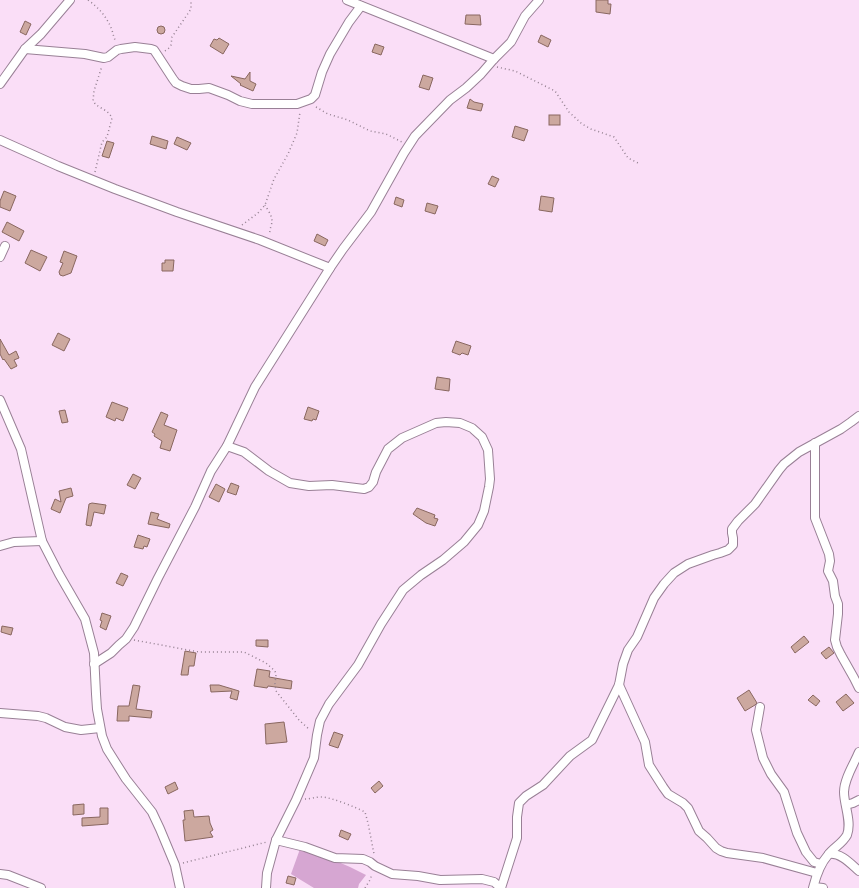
<svg xmlns="http://www.w3.org/2000/svg" width="859" height="888" viewBox="0 0 859 888" font-family="Inter,sans-serif">
	<style>
		.forest { fill: #d6a6d2 }
		.building { fill: #cca89f; stroke: #896760 }
		.lines { fill: none; stroke-linecap: round; stroke-linejoin: round }
		.minor-casing { stroke: #998096; stroke-width: 10 }
		.path { stroke: #948191; stroke-width: 1.5; stroke-dasharray: 1 3; stroke-linecap: butt }
		.minor { stroke: #fff; stroke-width: 8 }
	</style>
	<rect width="100%" height="100%" fill="#fadef7"/>
	<polygon class="forest" points="300,849 308,849 350,867 366,875 359,884 358,888 314,888 291,874"/>
	<g class="building">
		<polygon points="596,0 608,0 608,4 611,4 610,14 596,12"/>
		<polygon points="466,15 480,15 481,25 465,24"/>
		<polygon points="25,21 31,24 26,35 20,32"/>
		<circle cx="161" cy="30" r="4"/>
		<polygon points="541,35 551,40 548,47 538,42"/>
		<polygon points="219,38 229,44 223,54 210,46 214,39 217,40"/>
		<polygon points="375,44 384,47 381,55 372,52"/>
		<polygon points="250,72 250,81 256,84 253,91 240,85 241,84 231,76 245,79"/>
		<polygon points="423,75 433,78 429,90 419,87"/>
		<polygon points="470,99 474,102 483,104 481,111 467,108"/>
		<rect x="549" y="115" width="11" height="10"/>
		<polygon points="515,126 528,130 524,141 512,137"/>
		<polygon points="152,136 168,141 166,149 150,144"/>
		<polygon points="177,137 191,143 187,150 174,144"/>
		<polygon points="107,141 114,143 109,158 102,156"/>
		<polygon points="492,176 499,179 495,187 488,184"/>
		<polygon points="4,191 16,196 10,211 0,207 0,201"/>
		<polygon points="541,196 554,198 552,212 539,210"/>
		<polygon points="396,197 404,200 402,207 394,204"/>
		<polygon points="427,203 438,206 435,214 425,211"/>
		<polygon points="7,222 24,231 19,241 2,232"/>
		<polygon points="317,234 328,240 325,246 314,241"/>
		<polygon points="31,250 47,257 40,271 25,263"/>
		<polygon points="64,251 77,256 71,273 63,276 60,275 59,272 63,263 60,262"/>
		<polygon points="165,260 174,260 173,271 162,271 162,263 165,263"/>
		<polygon points="58,333 70,339 64,351 52,345"/>
		<polygon points="0,339 9,355 16,351 19,358 14,360 17,366 11,369 4,359 3,360 0,354"/>
		<polygon points="456,341 471,346 468,355 462,353 460,355 452,352"/>
		<polygon points="437,377 450,379 449,391 435,389"/>
		<polygon points="112,402 128,408 123,421 116,418 115,421 106,417"/>
		<polygon points="308,407 319,411 316,420 313,419 312,421 304,419"/>
		<polygon points="65,410 68,422 62,423 59,411"/>
		<polygon points="161,412 168,415 164,425 177,430 170,451 160,448 162,441 154,436 155,434 152,432"/>
		<polygon points="133,474 141,478 135,489 127,485"/>
		<polygon points="231,483 239,486 236,495 227,492"/>
		<polygon points="216,484 225,489 219,502 209,497"/>
		<polygon points="71,488 73,496 66,498 60,513 51,509 55,499 61,502 59,491"/>
		<polygon points="92,503 106,505 104,514 94,512 91,526 86,525 89,504"/>
		<polygon points="417,508 435,515 434,518 438,519 435,526 426,523 413,514"/>
		<polygon points="151,512 159,514 157,519 170,524 169,528 148,524"/>
		<polygon points="138,535 150,539 147,547 144,546 143,549 134,547"/>
		<polygon points="121,573 128,576 123,586 116,583"/>
		<polygon points="102,613 111,616 106,630 100,627 102,621 100,620"/>
		<polygon points="2,626 13,628 11,635 1,632"/>
		<polygon points="804,636 809,642 795,653 791,647"/>
		<polygon points="256,640 268,640 268,647 256,646"/>
		<polygon points="829,647 834,653 826,659 821,653"/>
		<polygon points="185,651 196,653 194,666 189,666 188,675 181,675"/>
		<polygon points="257,669 270,671 269,677 292,681 291,689 268,686 267,688 254,686"/>
		<polygon points="133,685 140,686 136,709 152,711 151,718 129,716 129,721 117,721 118,706 129,706"/>
		<polygon points="210,685 219,685 239,691 237,700 230,698 232,691 211,692"/>
		<polygon points="749,690 757,703 755,705 745,711 737,698"/>
		<polygon points="846,694 854,703 843,711 836,702"/>
		<polygon points="813,695 820,701 816,706 808,700"/>
		<polygon points="284,722 287,742 266,744 265,724"/>
		<polygon points="334,732 343,735 338,748 329,745"/>
		<polygon points="379,781 383,786 375,793 371,788"/>
		<polygon points="175,782 178,789 168,794 165,787"/>
		<polygon points="84,804 84,814 73,815 73,805"/>
		<polygon points="100,808 108,808 108,824 82,826 82,818 100,817"/>
		<polygon points="193,810 194,817 209,816 210,823 213,830 210,832 213,837 185,841 183,820 185,820 184,811"/>
		<polygon points="341,830 351,834 348,840 339,836"/>
		<polygon points="288,876 296,878 294,885 286,883"/>
	</g>
	<g class="lines">
		<g class="minor-casing">
			<g id="minor">
				<polyline points="347,0 494,59"/>
				<polyline points="25,49 85,54 104,58 108,57 117,50 121,49 135,47 151,49 154,50 158,56 173,79 176,83 182,86 191,89 199,89 209,88 228,95 240,101 252,104 297,104 311,99 315,95 322,72 330,54 349,22 361,6"/>
				<polyline points="0,84 25,49 41,34 70,0"/>
				<polyline points="0,140 58,166 115,189 177,212 260,240 330,268"/>
				<polyline points="0,257 5,246"/>
				<polyline points="0,400 21,449 42,541 59,574 85,619 94,653 96,694 97,709 102,736 107,749 126,779 152,812 160,829 175,865 180,888"/>
				<polyline points="815,443 815,518 829,554 830,561 828,571 833,581 835,596 838,604 838,614 835,640 837,647 841,655 854,678 859,688"/>
				<polyline points="227,446 244,452 269,471 290,483 309,486 332,485 364,489 369,487 373,482 376,472 388,449 402,438 436,423 446,422 460,423 472,428 482,437 488,450 490,479 489,487 484,511 478,525 464,542 443,560 421,575 403,590 381,624 358,665 329,704 320,721 317,735 314,758 296,800 276,840 267,873 266,888"/>
				<polyline points="0,546 14,542 42,541"/>
				<polyline points="94,664 111,653 119,645 126,639 134,627 158,578 195,507 211,471 227,446 255,387 330,268 343,249 371,212 404,153 415,136 450,100 466,88 481,74 494,59 511,42 525,16 539,0"/>
				<polyline points="619,685 645,742 649,765 663,787 668,794 683,803 688,808 699,831 707,838 716,848 721,851 727,853 763,858 817,873"/>
				<polyline points="760,707 756,730 763,758 771,774 784,792 797,833 806,852 814,862 821,864"/>
				<polyline points="0,713 38,716 46,718 65,727 81,730 100,728"/>
				<polyline points="846,805 853,803 859,800"/>
				<polyline points="276,840 305,847 335,858 363,859 370,862 375,866 392,874 418,876 440,880 482,879 494,882 501,888"/>
				<path d="M829,854C840,852 851,864 859,871"/>
				<polyline points="0,874 8,875 41,888"/>
				<polyline points="814,887 823,888"/>
				<polyline points="501,888 517,838 517,817 519,803 526,796 543,785 570,756 592,740 619,685 623,664 628,650 637,637 654,598 664,584 674,573 688,564 713,555 720,553 728,550 733,545 733,538 732,533 732,529 738,521 755,504 779,470 784,464 799,452 841,429 851,422 859,416"/>
				<path d="M813,888C816,876 820,864 828,855C834,847 842,844 847,835C852,822 844,805 844,792C844,779 854,764 859,752"/>
			</g>
		</g>
		<g class="path">
			<path d="M88,0C99,8 107,17 112,30C113,34 114,38 116,42"/>
			<polyline points="165,51 169,48 171,45 172,37 191,9 191,0"/>
			<polyline points="497,67 515,71 555,91 569,112 582,124 591,129 614,137 628,158 640,164"/>
			<polyline points="316,107 328,114 348,120 370,131 386,134 402,142"/>
			<path d="M95,172L102,142L107,137L112,118C107,108 98,109 93,101L94,91L102,66"/>
			<path d="M265,205C267,209 272,215 272,221C272,225 269,230 270,235"/>
			<polyline points="242,225 258,213 265,205 274,179 288,154 297,133 300,112"/>
			<polyline points="134,640 199,652 244,652 266,663 275,671 276,675 275,684 276,691 299,720 310,730"/>
			<path d="M305,799C310,799 315,797 321,797C331,797 355,807 365,812L368,823L374,854"/>
			<polyline points="183,863 267,842"/>
			<polyline points="365,888 370,880 372,874"/>
		</g>
		<use href="#minor" class="minor"/>
	</g>
</svg>
